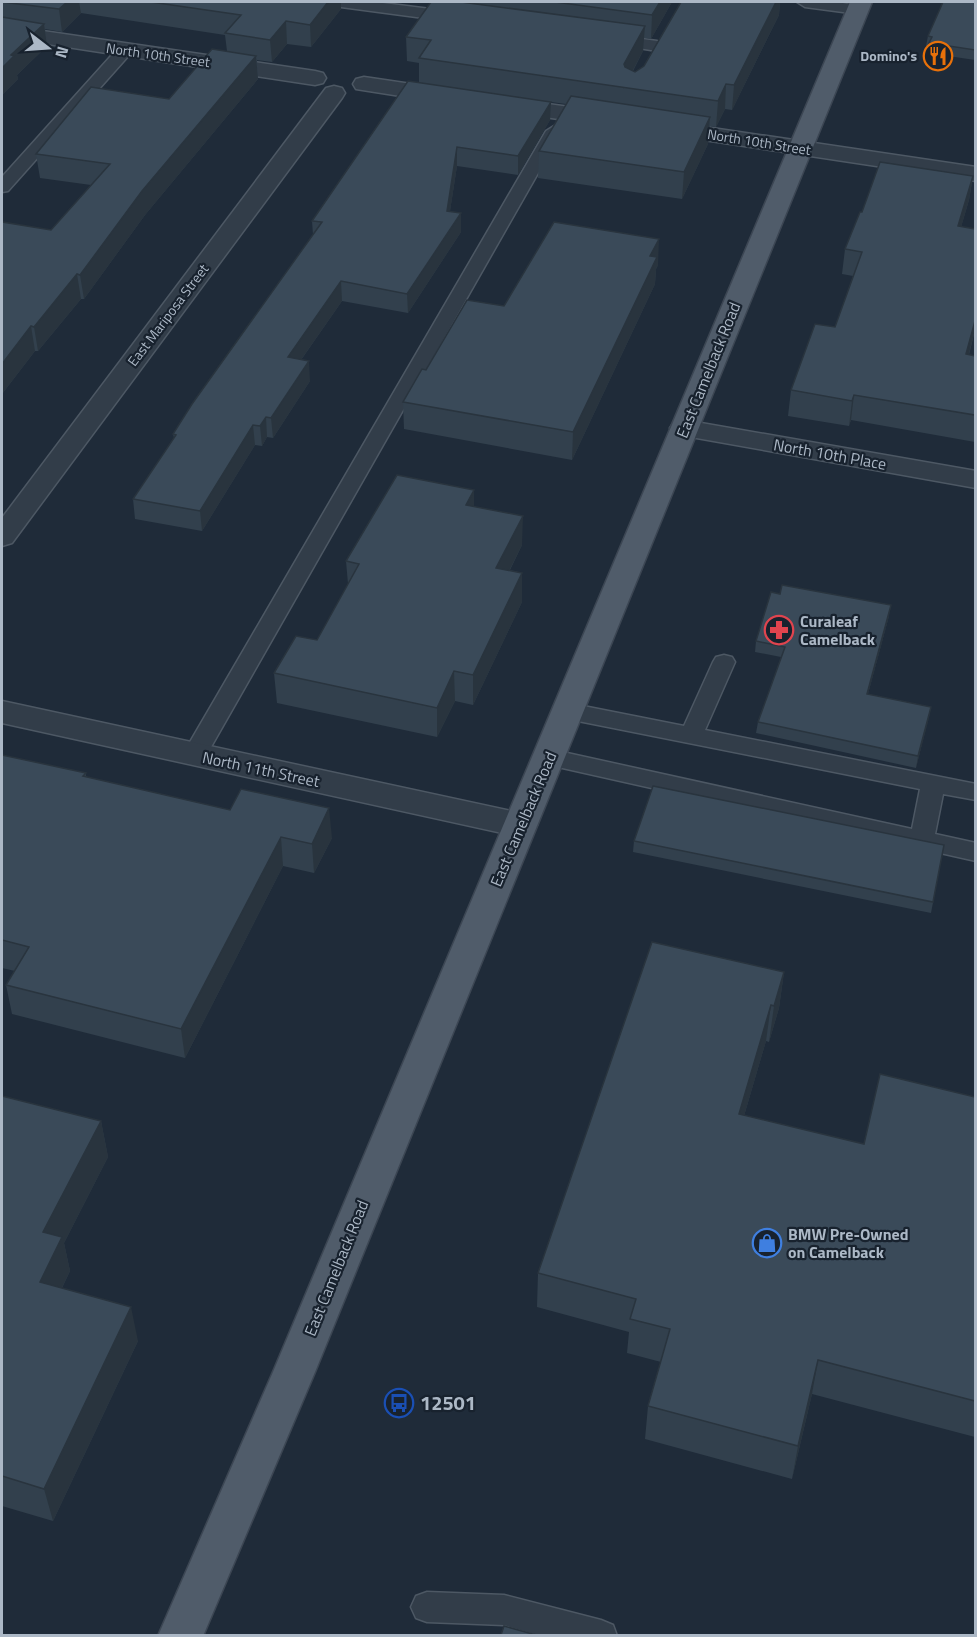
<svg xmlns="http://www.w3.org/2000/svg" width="977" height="1637" viewBox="0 0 977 1637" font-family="'Titillium Web',sans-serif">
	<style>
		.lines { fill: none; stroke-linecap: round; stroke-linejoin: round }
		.service-casing { stroke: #4d5864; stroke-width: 3 }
		.minor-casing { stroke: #4d5864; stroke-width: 3 }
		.primary-casing { stroke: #3c4653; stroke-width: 3 }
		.service { fill: #323d49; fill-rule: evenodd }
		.minor { fill: #323d49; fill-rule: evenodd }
		.primary { fill: #505c6a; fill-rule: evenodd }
		.wall { fill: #32404d }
		.shaded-wall { fill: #29343e }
		.building { fill: #3a4a59; stroke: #29343e; stroke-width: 1.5 }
		.labels { text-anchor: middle; stroke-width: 4.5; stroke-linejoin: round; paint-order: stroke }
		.far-street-label { font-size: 14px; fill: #acb8c6; stroke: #18222e }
		.far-poi-label { font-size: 14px; font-weight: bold; fill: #acb8c6; stroke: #18222e; text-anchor: end }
		.street-label { font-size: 16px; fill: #acb8c6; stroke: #18222e }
		.poi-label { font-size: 16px; font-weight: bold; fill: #acb8c6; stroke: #18222e; text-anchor: start }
		.near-poi-label { font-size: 20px; font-weight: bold; fill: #acb8c6; stroke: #18222e; text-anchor: start }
	</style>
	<rect width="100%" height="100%" fill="#1f2b39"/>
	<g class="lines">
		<g class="service-casing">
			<g id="service">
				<polygon points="333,2 375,2 454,12 462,17 454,22 341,7"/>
				<polygon points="797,2 836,2 863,6 866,9 858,14 805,7"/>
				<polygon points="613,35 657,41 665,46 657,51 607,43 605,40 607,37"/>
				<polygon points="125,45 133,50 131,53 8,191 2,192 2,177 119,47"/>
				<polygon points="554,126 562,131 207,754 203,760 195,762 187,760 183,754 546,131"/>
				<polygon points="724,655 732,657 735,662 705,730 976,784 976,800 943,794 935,834 976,843 976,861 549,765 541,763 537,757 541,751 549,749 912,829 920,789 568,719 560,716 557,711 560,706 568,703 684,726 713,662 716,657"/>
				<polygon points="427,1592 504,1595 601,1620 613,1625 617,1636 541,1636 504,1625 427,1622 416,1618 411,1607 416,1596"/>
			</g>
		</g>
		<g class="minor-casing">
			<g id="minor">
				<polygon points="2,25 315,71 323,73 326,78 323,83 315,85 2,37"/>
				<polygon points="364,77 445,89 453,91 456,96 453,101 445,103 356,89 353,84 356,79"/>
				<polygon points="334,86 342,88 345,93 342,98 12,543 2,546 2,518 326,88"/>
				<polygon points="505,98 606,112 614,114 617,119 614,124 606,126 497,110 494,105 497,100"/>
				<polygon points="665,121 976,167 976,181 657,133 654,128 657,123"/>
				<polygon points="684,420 976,471 976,488 674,434 670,428 674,422"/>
				<polygon points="2,701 520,813 532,817 537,825 532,833 520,837 2,723"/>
			</g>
		</g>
		<g class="primary-casing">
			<polygon id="primary" points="850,2 872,2 315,1372 203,1636 158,1636 273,1372"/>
		</g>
		<use href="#service" class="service"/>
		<use href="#minor" class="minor"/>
		<use href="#primary" class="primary"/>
	</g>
	<g class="wall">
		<polygon points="2,2 341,2 341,9 311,47 287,44 272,62 257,60 258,79 145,215 84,299 81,299 38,351 35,351 2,394 51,230 91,185 40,178 36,154 169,99 227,51 225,35 81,13 62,32 45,29 47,46 17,75 18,79 2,95"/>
		<polygon points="428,2 672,2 651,39 644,38 643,51 633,71 635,72 644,66 681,2 780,2 779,15 732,110 725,109 716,127 710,126 708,144 682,199 538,178 539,151 566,104 551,102 550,120 518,175 457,166 450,211 461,232 408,313 342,301 301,360 310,381 273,438 267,437 262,446 255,445 202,531 135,519 133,499 174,438 173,434 313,235 312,221 419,82 419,63 407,61 406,37 431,2"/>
		<polygon points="975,2 975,60 928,53 929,46 926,46 928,36"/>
		<polygon points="973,176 969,200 961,227 975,330 969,355 975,356 975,442 851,420 849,426 788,416 791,390 835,327 853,276 842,274 845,249 862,212"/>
		<polygon points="658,265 656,269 655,284 572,460 404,429 403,402 426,370 504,306"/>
		<polygon points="474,506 522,545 510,570 522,573 522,602 473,705 455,701 437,737 277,703 274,673 317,640 348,584 346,561"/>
		<polygon points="889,616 868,694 931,707 916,768 756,733 758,722 781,657 755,652 756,641"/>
		<polygon points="2,755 86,773 86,777 332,838 314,873 283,866 185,1058 12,1014 6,985 15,971 2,968"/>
		<polygon points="634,841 944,845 931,913 633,852"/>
		<polygon points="784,972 779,1008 769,1042 766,1041 744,1116 864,1144 975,1097 975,1437 812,1394 792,1479 645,1439 648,1406 661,1362 627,1353 629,1332 537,1307 538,1273"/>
		<polygon points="2,1096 101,1121 108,1157 64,1243 70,1271 62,1288 138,1341 53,1521 2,1506"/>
	</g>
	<g class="shaded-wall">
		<polygon points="67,2 79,2 81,13 62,32 59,9"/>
		<polygon points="328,2 341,2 341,9 311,47 310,25"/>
		<polygon points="660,2 672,2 651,39 652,15"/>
		<polygon points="773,2 780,2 779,15 732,110 734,85"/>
		<polygon points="286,21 287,44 272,62 270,40"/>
		<polygon points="44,24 47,46 17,75 18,79 2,95 2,68 11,55"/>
		<polygon points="645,26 643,51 623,89 624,64"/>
		<polygon points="256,56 258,79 145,215 84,299 80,275 142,191"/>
		<polygon points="726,84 725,109 716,127 718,101"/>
		<polygon points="551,102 550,120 518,175 518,156"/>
		<polygon points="710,117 708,144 682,199 684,172"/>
		<polygon points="457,147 457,166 447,230 447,211"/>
		<polygon points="973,176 969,200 954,251 958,226"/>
		<polygon points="461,213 461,232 408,313 407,294"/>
		<polygon points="659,239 658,265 656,269 655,284 572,460 573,432 650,256"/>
		<polygon points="77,274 81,299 38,351 34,327"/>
		<polygon points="341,281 342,301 289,377 288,357"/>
		<polygon points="975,321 975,330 962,380 966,354"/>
		<polygon points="31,326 35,351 2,394 2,364"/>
		<polygon points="309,361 310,381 273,438 271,418"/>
		<polygon points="854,395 851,420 849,426 852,401"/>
		<polygon points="266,417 267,437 262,446 260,426"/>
		<polygon points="253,425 255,445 202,531 200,511"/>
		<polygon points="474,490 474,519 466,505"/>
		<polygon points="523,516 522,545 496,597 496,568"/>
		<polygon points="522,573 522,602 473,705 473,675"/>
		<polygon points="891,605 889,616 865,705 867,694"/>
		<polygon points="454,671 455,701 437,737 437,708"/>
		<polygon points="931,707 929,718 916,768 918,756"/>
		<polygon points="329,808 332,838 314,873 312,844"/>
		<polygon points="281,837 283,866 185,1058 181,1029"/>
		<polygon points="784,972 779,1008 769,1042 774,1006"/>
		<polygon points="771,1005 766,1041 734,1150 739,1114"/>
		<polygon points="101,1121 108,1157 64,1243 70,1271 48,1316 40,1282 43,1232"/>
		<polygon points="131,1307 138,1341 53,1521 44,1489"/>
		<polygon points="818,1360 812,1394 792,1479 798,1446"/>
	</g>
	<g class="building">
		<polygon points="2,2 67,2 59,9"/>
		<polygon points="151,2 328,2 310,25 286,21 270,40 225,33 241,15"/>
		<polygon points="431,2 461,2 645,26 624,64 625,67 635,72 644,66 681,2 776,2 734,85 726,84 718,101 419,58 431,40 406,37"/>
		<polygon points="555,2 660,2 652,15"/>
		<polygon points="943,2 975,2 975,50 929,43 932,37 928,36"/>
		<polygon points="2,17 44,24 11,55 14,56 2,68"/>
		<polygon points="212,49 256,56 142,191 80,275 77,274 34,327 31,326 2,364 2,222 51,230 110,164 36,154 91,87 169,99"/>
		<polygon points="408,81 551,102 518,156 457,147 447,211 461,213 407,294 341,281 288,357 309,361 271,418 266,417 260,426 253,425 200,511 133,499 176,435 173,434 192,404 322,222 312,221"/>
		<polygon points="571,96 710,117 684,172 539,151"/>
		<polygon points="880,162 973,176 958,226 975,229 975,321 966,354 975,356 975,415 854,395 852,401 791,390 815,324 835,327 862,252 845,249 860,212 862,212"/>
		<polygon points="554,222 659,239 650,256 657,257 573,432 403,402 422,369 426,370 467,300 504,306"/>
		<polygon points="397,475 474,490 466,505 523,516 496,568 522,573 473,675 454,671 437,708 274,673 296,636 317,640 359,564 346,561"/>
		<polygon points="782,585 891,605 867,694 931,707 918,756 758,722 785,647 756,641 771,592 780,594"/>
		<polygon points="2,755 86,773 83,776 230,810 241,789 329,808 312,844 281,837 181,1029 6,985 29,947 2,940"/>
		<polygon points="653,786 944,845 933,902 634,841"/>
		<polygon points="652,942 784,972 774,1006 771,1005 739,1114 864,1144 880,1074 975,1097 975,1401 818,1360 798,1446 648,1406 670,1329 630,1319 636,1299 538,1273"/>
		<polygon points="2,1096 101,1121 43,1232 62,1237 40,1282 131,1307 44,1489 2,1476"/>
		<polygon points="504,1626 536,1635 501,1635"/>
	</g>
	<defs>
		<g id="restaurant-ring" transform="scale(1.5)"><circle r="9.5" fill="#18222e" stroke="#e8710a" stroke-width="1.5"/><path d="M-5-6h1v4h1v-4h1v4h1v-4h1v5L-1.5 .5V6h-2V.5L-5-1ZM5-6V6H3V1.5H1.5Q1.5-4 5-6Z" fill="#e8710a"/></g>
		<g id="pharmacy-ring" transform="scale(1.5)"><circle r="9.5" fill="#18222e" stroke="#e0444e" stroke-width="1.5"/><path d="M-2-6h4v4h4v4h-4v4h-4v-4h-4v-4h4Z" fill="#e0444e"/></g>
		<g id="shop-ring" transform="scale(1.5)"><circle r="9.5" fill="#18222e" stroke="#3f7fe0" stroke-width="1.5"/><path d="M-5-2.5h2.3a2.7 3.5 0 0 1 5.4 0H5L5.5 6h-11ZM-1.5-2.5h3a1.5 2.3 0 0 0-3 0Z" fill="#3f7fe0"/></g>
		<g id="bus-ring" transform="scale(1.5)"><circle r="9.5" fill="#18222e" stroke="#1a4fb4" stroke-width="1.5"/><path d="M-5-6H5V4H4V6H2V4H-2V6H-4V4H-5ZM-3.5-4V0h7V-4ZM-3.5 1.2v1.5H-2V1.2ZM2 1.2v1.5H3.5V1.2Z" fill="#1a4fb4"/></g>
	</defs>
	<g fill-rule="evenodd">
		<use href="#restaurant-ring" x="938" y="56"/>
		<use href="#pharmacy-ring" x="779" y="630"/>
		<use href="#shop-ring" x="767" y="1243"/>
		<use href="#bus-ring" x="399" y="1403"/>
	</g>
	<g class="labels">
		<g class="far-street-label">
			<text transform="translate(158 55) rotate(8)" y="5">North 10th Street</text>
			<text transform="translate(759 142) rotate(9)" y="5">North 10th Street</text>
			<text transform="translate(168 315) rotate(-53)" y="5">East Mariposa Street</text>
		</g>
		<g class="far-poi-label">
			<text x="917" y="61">Domino's</text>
		</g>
		<g class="street-label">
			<text transform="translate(708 370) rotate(-68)" y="6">East Camelback Road</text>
			<text transform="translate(830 454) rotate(10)" y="6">North 10th Place</text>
			<text transform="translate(261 769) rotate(12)" y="6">North 11th Street</text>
			<text transform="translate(523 819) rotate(-67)" y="6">East Camelback Road</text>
			<text transform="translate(336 1268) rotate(-68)" y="6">East Camelback Road</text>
		</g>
		<g class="poi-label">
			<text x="800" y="627">Curaleaf<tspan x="800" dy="18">Camelback</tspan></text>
			<text x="788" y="1240">BMW Pre-Owned<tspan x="788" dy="18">on Camelback</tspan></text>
		</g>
		<g class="near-poi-label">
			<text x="420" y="1410">12501</text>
		</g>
	</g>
	<rect width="977" height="1637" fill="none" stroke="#acb8c6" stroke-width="6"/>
	<g transform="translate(48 48) rotate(107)" stroke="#18222e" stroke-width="4.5" paint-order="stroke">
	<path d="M0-4.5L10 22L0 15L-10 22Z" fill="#acb8c6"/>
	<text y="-9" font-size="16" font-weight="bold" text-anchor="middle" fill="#acb8c6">N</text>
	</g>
</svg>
